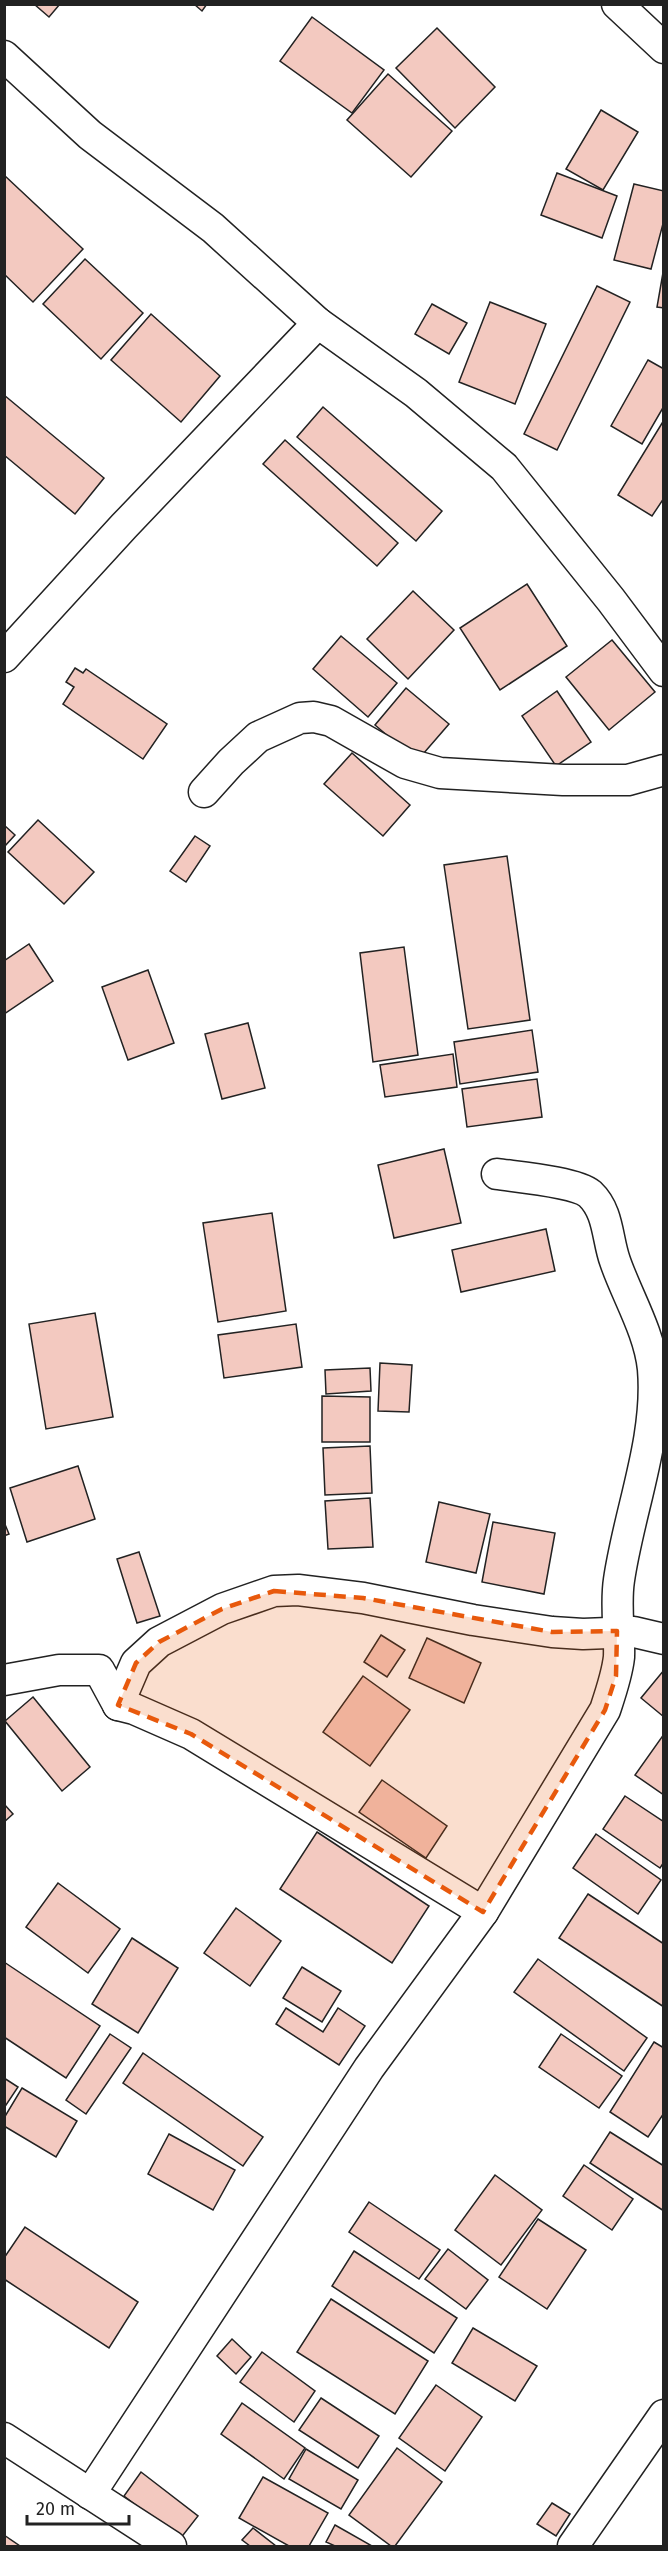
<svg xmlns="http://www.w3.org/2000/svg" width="668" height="2551" viewBox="0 0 668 2551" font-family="'Fira Sans',sans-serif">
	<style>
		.building { fill: #f3c9c0; stroke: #222; stroke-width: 1.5 }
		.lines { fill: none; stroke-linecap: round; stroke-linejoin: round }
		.minor-casing { stroke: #222; stroke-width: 33 }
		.minor { stroke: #fff; stroke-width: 30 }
		.marked { fill: #e8590c; fill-opacity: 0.2; stroke: #e8590c; stroke-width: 4.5; stroke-dasharray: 12 8; stroke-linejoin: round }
	</style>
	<rect width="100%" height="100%" fill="#fff"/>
	<g class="building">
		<polygon points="34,4 60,4 49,17"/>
		<polygon points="194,4 207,4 202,11"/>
		<polygon points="312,17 384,70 352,113 280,61"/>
		<polygon points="437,28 495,87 455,128 396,68"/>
		<polygon points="388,74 452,131 411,177 347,120"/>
		<polygon points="601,110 638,132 603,190 566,169"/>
		<polygon points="557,173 617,196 602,238 541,215"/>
		<polygon points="4,175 83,249 33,302 4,274"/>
		<polygon points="634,184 664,191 664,220 651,269 614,260"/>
		<polygon points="85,259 143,313 101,359 43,304"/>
		<polygon points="664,267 664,308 657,307"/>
		<polygon points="597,286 630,302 557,450 524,434"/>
		<polygon points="490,302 546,324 515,404 459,382"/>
		<polygon points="432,304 467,323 449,354 415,334"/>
		<polygon points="151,314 220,376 181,422 111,360"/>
		<polygon points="648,360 664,369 664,406 642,444 611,426"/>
		<polygon points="4,395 104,478 75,514 4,455"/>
		<polygon points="323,407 442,511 416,541 297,437"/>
		<polygon points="664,420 664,498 652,516 618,495"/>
		<polygon points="285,440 398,543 377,566 263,464"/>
		<polygon points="527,584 567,646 500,690 460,628"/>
		<polygon points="413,591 454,630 408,679 367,639"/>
		<polygon points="341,636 397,683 368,717 313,669"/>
		<polygon points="612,640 655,692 609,730 566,677"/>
		<polygon points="75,668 83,673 86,669 167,724 143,759 63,704 74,687 66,682"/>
		<polygon points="406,688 449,724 417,761 375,725"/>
		<polygon points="557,691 591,742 556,766 522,716"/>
		<polygon points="352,753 410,805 383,836 324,784"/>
		<polygon points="38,820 94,872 64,904 8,852"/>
		<polygon points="4,825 15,835 4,847"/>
		<polygon points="195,836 210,846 186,882 170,871"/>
		<polygon points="507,856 530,1020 468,1029 444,865"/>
		<polygon points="29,944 53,981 4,1014 4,961"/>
		<polygon points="404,947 418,1055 373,1062 360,953"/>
		<polygon points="148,970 174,1043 128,1060 102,987"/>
		<polygon points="248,1023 265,1088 222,1099 205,1034"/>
		<polygon points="532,1030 538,1072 460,1084 454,1042"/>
		<polygon points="453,1054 457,1087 385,1097 380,1065"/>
		<polygon points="537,1079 542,1117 467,1127 462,1089"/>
		<polygon points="444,1149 461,1223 394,1238 378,1165"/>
		<polygon points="272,1213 286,1311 218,1322 203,1223"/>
		<polygon points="546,1229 555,1271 461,1292 452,1250"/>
		<polygon points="95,1313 113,1417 46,1429 29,1324"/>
		<polygon points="296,1324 302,1367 224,1378 218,1335"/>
		<polygon points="380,1363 412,1365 409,1412 378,1411"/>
		<polygon points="370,1368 371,1391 326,1394 325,1370"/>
		<polygon points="322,1396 370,1397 370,1442 322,1442"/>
		<polygon points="370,1446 372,1493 325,1495 323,1448"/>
		<polygon points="78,1466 95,1519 27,1542 10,1488"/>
		<polygon points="370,1498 373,1547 328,1549 325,1501"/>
		<polygon points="439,1502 490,1514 476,1573 426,1562"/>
		<polygon points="4,1522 9,1534 4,1536"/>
		<polygon points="493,1522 555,1533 544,1594 482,1582"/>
		<polygon points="139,1552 160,1616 137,1623 117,1559"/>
		<polygon points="381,1635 405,1650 387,1677 364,1662"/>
		<polygon points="427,1638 481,1663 464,1703 409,1678"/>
		<polygon points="664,1670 664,1717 641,1698"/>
		<polygon points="363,1676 410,1710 370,1766 323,1732"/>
		<polygon points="33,1697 90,1767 62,1791 5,1721"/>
		<polygon points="664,1734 664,1795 635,1775"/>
		<polygon points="382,1780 447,1826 426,1858 359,1812"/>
		<polygon points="625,1796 664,1822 664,1862 660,1868 603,1829"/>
		<polygon points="4,1804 13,1814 4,1822"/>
		<polygon points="317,1832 429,1906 392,1963 280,1889"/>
		<polygon points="596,1834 661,1880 638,1914 573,1868"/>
		<polygon points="58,1883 120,1929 88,1973 26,1927"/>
		<polygon points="588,1894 664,1944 664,2007 559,1938"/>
		<polygon points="236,1908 281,1941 250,1986 204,1953"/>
		<polygon points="132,1938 178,1968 138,2033 92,2004"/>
		<polygon points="538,1959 647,2038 624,2071 514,1992"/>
		<polygon points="4,1962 100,2026 66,2078 4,2037"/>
		<polygon points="302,1967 341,1991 322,2022 283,1998"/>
		<polygon points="286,2008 323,2032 338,2008 365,2026 339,2065 276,2024"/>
		<polygon points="110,2034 131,2048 86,2114 66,2100"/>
		<polygon points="561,2034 622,2076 599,2108 539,2067"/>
		<polygon points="654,2042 664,2048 664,2113 648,2137 610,2112"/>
		<polygon points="143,2053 263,2137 243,2166 123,2083"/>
		<polygon points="4,2078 18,2087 4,2108"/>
		<polygon points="22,2088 77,2121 56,2157 4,2126 4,2118"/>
		<polygon points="610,2132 664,2166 664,2211 590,2163"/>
		<polygon points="169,2134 235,2170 213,2210 148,2174"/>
		<polygon points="584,2165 633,2199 612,2230 563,2196"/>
		<polygon points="495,2175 542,2210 501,2265 455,2230"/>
		<polygon points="369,2202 440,2250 419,2279 349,2232"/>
		<polygon points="538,2219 586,2250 547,2309 499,2277"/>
		<polygon points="25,2227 138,2302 109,2348 4,2279 4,2258"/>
		<polygon points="448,2249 488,2280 466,2309 425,2279"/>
		<polygon points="354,2251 457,2318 434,2353 332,2286"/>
		<polygon points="331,2299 428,2361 395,2414 297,2352"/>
		<polygon points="473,2328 537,2366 515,2401 452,2363"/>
		<polygon points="232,2339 251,2357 236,2374 217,2356"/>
		<polygon points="262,2352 315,2391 294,2422 240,2382"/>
		<polygon points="436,2385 482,2417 445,2471 399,2438"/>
		<polygon points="321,2398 379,2436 358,2468 299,2430"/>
		<polygon points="242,2403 305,2448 284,2479 221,2434"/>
		<polygon points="397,2448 442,2482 395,2546 391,2546 349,2515"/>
		<polygon points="306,2449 358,2480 341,2509 289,2479"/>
		<polygon points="141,2472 198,2516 180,2539 124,2496"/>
		<polygon points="263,2477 328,2513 309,2546 289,2546 239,2518"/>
		<polygon points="552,2503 570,2514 556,2536 537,2524"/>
		<polygon points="335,2525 372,2546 335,2546 326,2542"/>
		<polygon points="253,2528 276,2546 250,2546 242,2540"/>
		<polygon points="4,2535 20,2546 4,2546"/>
	</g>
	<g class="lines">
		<g class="minor-casing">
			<g id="minor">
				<polyline points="617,4 664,48"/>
				<polyline points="4,56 90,135 213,228 318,323 416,393 504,467 611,600 664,671"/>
				<polyline points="4,657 124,526 318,323"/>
				<polyline points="204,792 231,762 258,737 300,718 314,717 331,721 405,763 440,773 563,780 628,780 664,770"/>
				<polyline points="4,1680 59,1670 99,1670 118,1705 134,1709 191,1734 483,1912"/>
				<polyline points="118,1705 136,1663 159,1642 222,1609 274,1591 298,1590 363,1598 473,1620 552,1632 583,1634 634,1632 664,1639"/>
				<polyline points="4,2438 171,2546"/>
				<path d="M90,2494L369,2068L483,1912L605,1710C611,1692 617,1675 619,1657C620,1631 615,1606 619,1580C629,1511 659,1439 653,1369C649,1331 627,1296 615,1261C607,1239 609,1212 590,1194C576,1182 517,1177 497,1174"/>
				<polyline points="573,2546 664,2415"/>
			</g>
		</g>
		<use href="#minor" class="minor"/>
	</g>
	<path class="marked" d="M274,1591L363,1598L552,1632L617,1631L616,1676L605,1710L483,1912L191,1734L118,1705L136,1663L159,1642L222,1609Z"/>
	<rect width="668" height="2551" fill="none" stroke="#222222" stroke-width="12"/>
	<path d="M27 2515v9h102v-9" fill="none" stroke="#222222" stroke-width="3"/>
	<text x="36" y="2515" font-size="18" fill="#222222" stroke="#ffffff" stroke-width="4.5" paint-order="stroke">20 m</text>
</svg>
